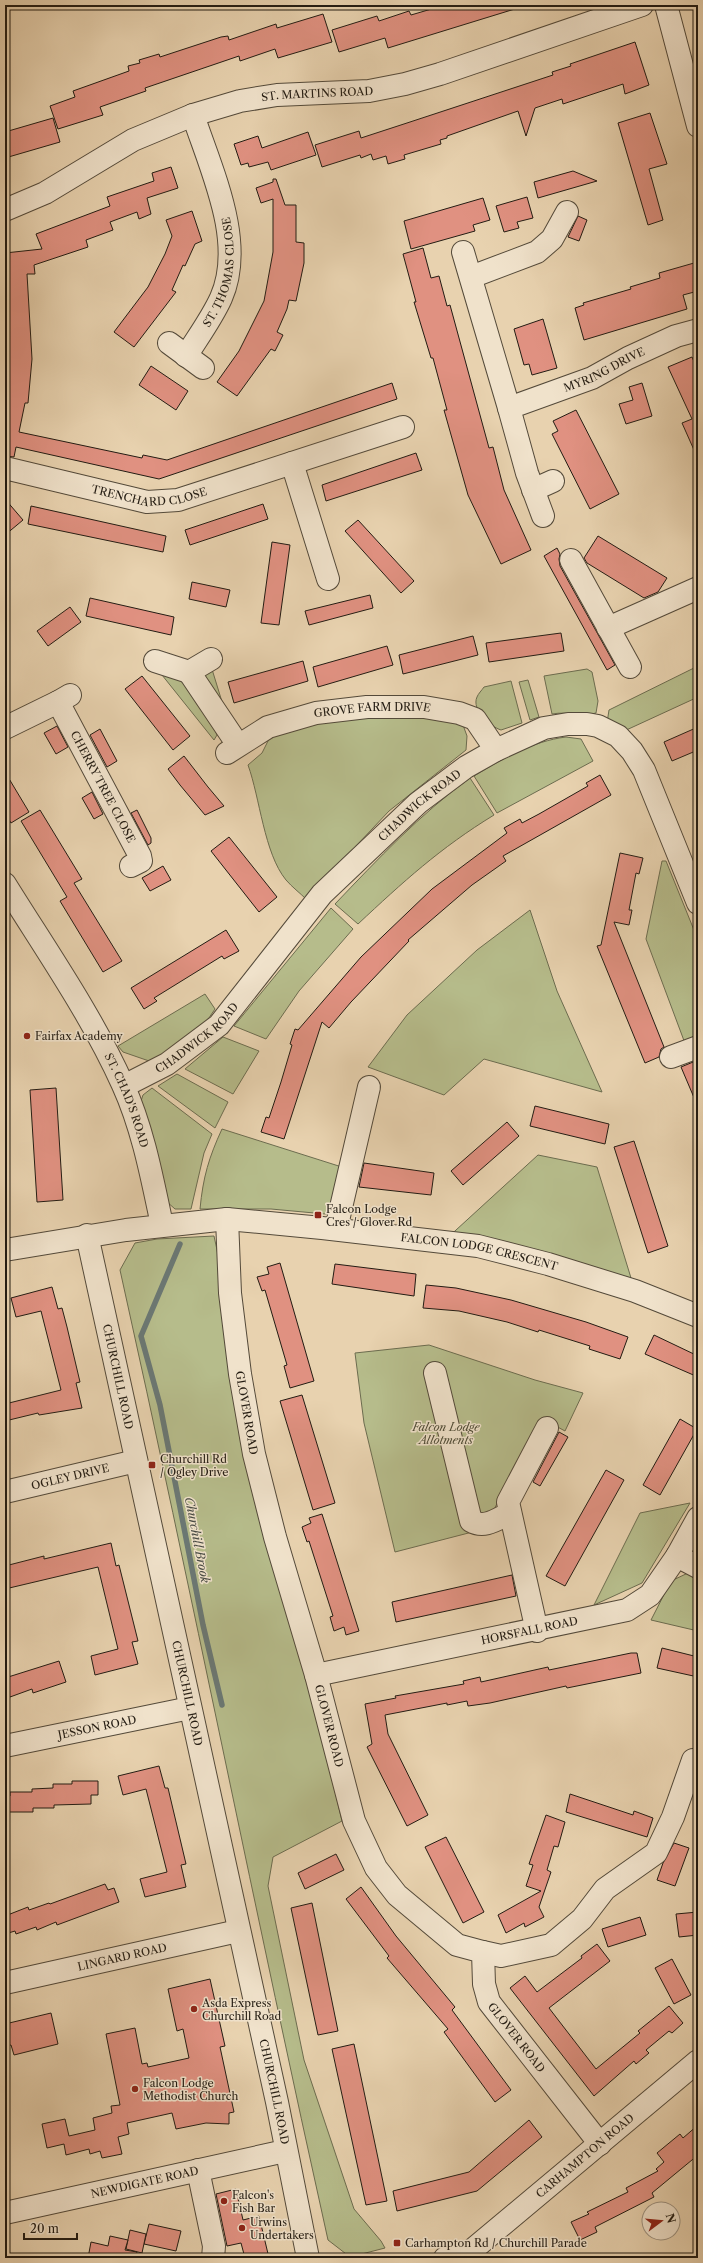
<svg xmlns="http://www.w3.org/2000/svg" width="703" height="2263" viewBox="0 0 703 2263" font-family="'Libre Caslon Text',serif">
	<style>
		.green { fill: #b6bc8b; stroke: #6c6c4f }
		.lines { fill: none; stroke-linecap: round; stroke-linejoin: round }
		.stream { stroke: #6b7874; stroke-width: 5.5 }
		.building { fill: #e09181; stroke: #231c13 }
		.minor-casing { stroke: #544a3a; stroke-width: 24 }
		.minor { stroke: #f0e2cb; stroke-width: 22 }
		.poi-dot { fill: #8f2418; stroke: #f0e2cb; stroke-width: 1.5 }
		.labels { text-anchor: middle; stroke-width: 3; stroke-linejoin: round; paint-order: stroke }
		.street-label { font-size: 11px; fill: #231c13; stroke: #f0e2cb }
		.poi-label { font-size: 11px; fill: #231c13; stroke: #f0e2cb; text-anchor: start }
		.park-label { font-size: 11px; font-style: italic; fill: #4f4c37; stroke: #f0e2cb }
		.water-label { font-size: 12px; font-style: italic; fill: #474a44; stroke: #f0e2cb }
	</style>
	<rect width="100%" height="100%" fill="#e8d2af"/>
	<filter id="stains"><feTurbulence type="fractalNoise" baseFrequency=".005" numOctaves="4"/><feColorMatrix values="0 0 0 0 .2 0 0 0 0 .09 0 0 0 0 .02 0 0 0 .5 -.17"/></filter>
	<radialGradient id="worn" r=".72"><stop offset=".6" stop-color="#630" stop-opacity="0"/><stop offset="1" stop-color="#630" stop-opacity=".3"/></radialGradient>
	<g class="green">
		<polygon points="211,666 227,718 201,672"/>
		<polygon points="698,666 698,697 622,732 607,723 609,710"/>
		<path d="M587,669L592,672L598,701L596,713C583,717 568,711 552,714L544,676Z"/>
		<path d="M158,670C163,672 170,674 175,677C191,684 211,719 217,735L214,740Z"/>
		<polygon points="528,680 539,717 530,720 519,682"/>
		<path d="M511,681L522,723L501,730C491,727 471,710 477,697C478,694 482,690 484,687Z"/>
		<path d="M379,717H434L463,725L467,736L466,750L389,811L306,899C300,893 292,887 286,880C264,853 260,798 248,765L262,753L270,737L321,722Z"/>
		<path d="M566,737L581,739L593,761L497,813L474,776C502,759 533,741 566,737Z"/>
		<path d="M470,778L494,815C440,848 403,882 358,924L335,904C378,859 420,814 470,778Z"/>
		<polygon points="662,861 666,861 698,940 698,1041 686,1046 646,939"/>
		<polygon points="331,908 353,929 299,991 266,1039 234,1026"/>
		<polygon points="530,910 557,991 602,1092 484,1059 444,1095 368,1067 407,1015 477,950"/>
		<path d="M205,994L215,1009C201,1033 174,1046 152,1062L123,1052L118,1046Z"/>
		<polygon points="223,1037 259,1051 233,1094 185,1069"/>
		<polygon points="177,1074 228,1102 215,1128 158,1086"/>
		<polygon points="152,1088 212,1134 204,1153 191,1209 175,1209 166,1201 141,1101 143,1095"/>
		<path d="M222,1129L345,1168L336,1215L271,1209H200C203,1177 209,1157 222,1129Z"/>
		<polygon points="538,1155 597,1167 635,1291 444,1241"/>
		<path d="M214,1236L310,1684L342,1821L273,1857L268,1886L304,2060L354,2209L381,2241L385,2248L350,2257L328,2240C256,1917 192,1593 120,1270L135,1243L157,1239Z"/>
		<polygon points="429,1345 535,1380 583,1393 565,1431 541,1418 484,1529 395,1552 364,1423 355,1353"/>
		<polygon points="690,1503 642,1583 594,1605 640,1513"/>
		<polygon points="688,1573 698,1579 698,1631 651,1620 671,1581"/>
	</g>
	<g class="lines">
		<polyline class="stream" points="180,1244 141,1336 160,1405 203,1625 222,1705"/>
	</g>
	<g class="building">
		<polygon points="445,5 518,5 518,8 388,48 385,38 339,52 332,30 377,16 379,21 409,11 411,15"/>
		<polygon points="323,14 332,42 278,58 275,49 240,61 239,56 145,88 146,91 100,107 103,115 58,129 50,106 75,97 73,91 129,71 128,66 140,63 139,60 159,54 160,57 221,37 228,36 229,40 276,24 277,28"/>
		<polygon points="635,42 649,85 625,94 623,84 563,104 562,99 535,108 526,136 518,111 447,136 447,138 440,140 441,144 404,155 405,159 388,164 386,156 373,160 371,154 361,158 360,155 322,167 315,145 359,131 361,138 410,122 553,75 552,72 571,66 570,64"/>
		<polygon points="650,113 667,164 649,169 663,220 648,225 618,123"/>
		<polygon points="53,118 60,142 5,158 5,132"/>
		<polygon points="308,132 316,155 271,170 268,162 249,167 248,163 241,165 234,144 258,136 262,148"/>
		<polygon points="171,167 178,188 147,198 151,214 139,219 137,212 110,222 113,230 86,240 88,247 34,265 35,274 27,274 32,359 28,403 25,403 19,432 142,458 143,455 167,460 392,383 397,399 159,479 16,447 14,457 5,456 5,392 9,355 5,253 42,249 36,234 110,206 107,197 154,181 152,173"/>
		<polygon points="573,171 597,181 538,198 534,182"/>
		<polygon points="273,179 276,179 285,205 296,205 296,242 304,243 304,263 296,301 289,300 287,309 277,332 283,335 275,351 271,349 237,396 217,382 239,351 264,301 273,252 273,199 261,203 256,188 273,182"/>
		<polygon points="527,197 533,218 517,222 519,228 504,232 496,206"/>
		<polygon points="483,198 490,220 473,225 475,231 411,249 404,221"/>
		<polygon points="192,211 202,241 195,244 185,266 183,265 172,290 176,292 134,347 114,332 148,287 165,254 172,236 166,220"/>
		<polygon points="578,216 587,220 579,241 568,237"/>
		<polygon points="423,248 431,278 439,276 447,306 450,305 489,448 493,447 504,490 531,550 501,564 468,495 444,410 447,410 433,358 431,358 414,302 416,302 403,254"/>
		<polygon points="694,263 698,276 698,291 683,295 687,309 584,340 575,308 584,305 583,303 631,289 630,287 660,278 659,273"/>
		<polygon points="543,319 557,368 532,375 529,364 524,365 514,329"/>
		<polygon points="692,357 698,371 698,459 682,423 692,419 668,367"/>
		<polygon points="151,366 188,391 176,410 139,385"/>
		<polygon points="642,383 652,416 626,424 619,404 633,400 629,387"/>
		<polygon points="576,410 619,494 590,509 552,434 558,431 553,421"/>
		<polygon points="416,453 422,470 326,501 322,485"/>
		<polygon points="5,499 23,520 5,535"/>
		<polygon points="263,504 268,519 190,545 185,530"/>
		<polygon points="31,506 166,536 163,552 28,524"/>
		<polygon points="358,520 414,581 401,593 345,531"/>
		<polygon points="598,536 667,578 658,592 644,598 587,563 584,558"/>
		<polygon points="272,542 290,545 279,625 261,623"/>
		<polygon points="557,548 560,554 559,559 560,566 615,665 607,670 544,556"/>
		<polygon points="192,582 230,590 226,607 189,599"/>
		<polygon points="370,595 373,608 309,625 305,611"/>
		<polygon points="90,598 174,617 171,635 86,616"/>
		<polygon points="70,607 81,622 48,646 37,631"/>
		<polygon points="561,633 564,651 489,662 486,643"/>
		<polygon points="473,636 478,655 403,674 399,655"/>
		<polygon points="387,646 393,665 318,687 313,667"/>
		<polygon points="303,661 308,681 234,703 228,682"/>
		<polygon points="142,676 190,736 173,750 125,689"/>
		<polygon points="57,726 68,747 56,754 44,733"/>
		<polygon points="698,727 698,750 672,761 664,742"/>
		<polygon points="100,729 117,761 107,767 90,735"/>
		<polygon points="184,756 208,787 224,806 205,815 180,785 168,769"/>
		<polygon points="5,772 29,812 11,823 5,813"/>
		<polygon points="600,775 611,795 503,856 506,861 472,885 408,940 409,941 351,1002 329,1028 322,1022 284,1139 261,1132 266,1117 269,1118 281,1082 292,1045 290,1044 295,1029 298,1030 361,957 432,889 507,833 504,828 520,819 522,823 539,814 588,786 586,783"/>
		<polygon points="92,792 103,814 94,819 82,798"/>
		<polygon points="40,810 82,879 74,883 122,961 103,972 60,901 67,897 21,821"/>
		<polygon points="137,810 151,838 151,843 148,845 131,813"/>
		<polygon points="229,837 277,897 259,912 211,851"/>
		<polygon points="620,853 643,858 639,874 636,873 629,910 632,910 629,925 614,922 664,1047 661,1049 659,1057 645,1063 597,946 601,945"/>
		<polygon points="163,866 171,880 150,891 142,878"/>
		<polygon points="226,930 239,951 224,959 222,956 154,998 157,1001 144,1009 131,988"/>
		<polygon points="698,1060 698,1107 681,1067"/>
		<polygon points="56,1088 63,1200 37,1202 30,1090"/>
		<polygon points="535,1106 609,1124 605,1144 530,1126"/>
		<polygon points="507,1122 519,1136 463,1185 451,1171"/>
		<polygon points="634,1141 668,1246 648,1253 614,1147"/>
		<polygon points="364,1163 434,1173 431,1195 359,1187"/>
		<polygon points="280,1263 314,1381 290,1388 284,1366 287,1365 265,1290 262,1291 257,1277 269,1274 267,1267"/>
		<polygon points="335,1264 416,1274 414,1296 332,1284"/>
		<polygon points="426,1285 456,1288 511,1300 586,1322 628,1337 620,1359 589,1349 590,1346 539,1330 538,1332 507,1322 459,1311 423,1308"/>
		<polygon points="52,1287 58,1309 62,1308 67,1327 80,1382 76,1383 82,1408 39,1415 38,1413 5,1421 5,1404 61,1390 41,1311 16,1317 11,1298"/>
		<polygon points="654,1335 698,1356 698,1377 645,1354"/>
		<polygon points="302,1395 335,1503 313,1510 280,1401"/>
		<polygon points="680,1419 697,1429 660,1495 643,1485"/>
		<polygon points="559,1432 568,1437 540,1486 533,1482"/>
		<polygon points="606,1470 624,1480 565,1586 546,1576"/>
		<polygon points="322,1514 359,1631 346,1635 344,1627 334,1631 330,1617 333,1616 309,1541 307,1542 302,1527 311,1523 309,1518"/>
		<polygon points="111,1543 116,1566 119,1565 138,1641 132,1642 138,1664 95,1675 91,1656 118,1649 98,1567 5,1589 5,1566 44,1556 44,1559"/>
		<polygon points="512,1575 516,1596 396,1622 392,1602"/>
		<polygon points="662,1648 698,1657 698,1677 657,1668"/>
		<polygon points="631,1653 637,1653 641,1673 567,1688 566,1686 490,1703 468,1706 467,1701 447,1705 447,1703 385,1715 388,1734 428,1815 407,1826 367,1747 372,1744 365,1704 396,1698 395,1696 464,1684 463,1681 480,1677 481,1682 548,1667 549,1670"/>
		<polygon points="59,1661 66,1682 33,1693 32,1689 10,1697 9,1694 5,1695 5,1678"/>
		<polygon points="159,1766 165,1788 168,1788 186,1864 181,1865 186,1887 145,1897 140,1879 167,1872 146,1789 123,1795 118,1776"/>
		<polygon points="72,1781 98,1781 98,1795 91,1795 91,1804 54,1805 54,1808 33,1808 33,1812 5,1812 5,1796 10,1796 10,1792 32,1792 32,1789 53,1788 53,1784 72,1784"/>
		<polygon points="570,1794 633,1815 634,1811 653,1818 647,1837 566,1812"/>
		<polygon points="546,1815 565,1822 558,1847 554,1846 547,1870 551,1872 539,1907 544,1917 525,1927 524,1923 506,1933 498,1915 541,1891 526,1886 533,1865 529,1864"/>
		<polygon points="446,1837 484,1912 463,1923 425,1847"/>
		<polygon points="674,1843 689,1848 675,1886 657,1880 663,1863"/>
		<polygon points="336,1854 344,1870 305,1889 298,1873"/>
		<polygon points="105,1884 108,1890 114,1888 119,1902 57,1925 56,1922 37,1930 36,1927 16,1934 15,1931 5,1934 5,1916 28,1907 29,1910 49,1903 50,1904"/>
		<polygon points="361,1887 396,1936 455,2007 452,2010 511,2090 495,2102 444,2032 448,2029 387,1958 389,1956 346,1899"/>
		<polygon points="312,1903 338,2031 318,2035 291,1908"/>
		<polygon points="698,1912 698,1935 679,1937 676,1914"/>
		<polygon points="640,1917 646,1935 608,1947 602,1929"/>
		<polygon points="597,1944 610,1961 549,2008 596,2069 640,2033 638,2031 669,2006 683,2023 672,2033 669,2031 646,2050 649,2053 636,2064 634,2061 594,2096 510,1988 525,1976 537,1992 582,1958 581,1956"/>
		<polygon points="672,1959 691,1995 674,2004 655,1968"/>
		<polygon points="210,1979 225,2046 220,2047 234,2112 229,2113 229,2124 206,2123 176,2129 172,2113 127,2123 129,2134 118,2137 122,2154 102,2158 100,2151 90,2154 89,2149 66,2155 64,2144 47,2148 42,2124 65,2119 69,2136 95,2130 93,2118 112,2113 111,2106 120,2105 106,2034 135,2028 142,2064 147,2063 148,2067 189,2058 183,2029 177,2031 168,1989"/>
		<polygon points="51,2013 58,2044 14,2055 11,2045 5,2046 5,2024"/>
		<polygon points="354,2044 387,2201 366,2205 332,2049"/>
		<polygon points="529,2120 542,2137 477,2191 397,2211 393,2191 469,2172"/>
		<polygon points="698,2125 698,2155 652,2193 654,2197 595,2227 597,2232 580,2240 571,2222 589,2214 587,2212 628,2192 626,2188 658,2171 656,2169 664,2162 657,2153 680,2134 683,2138"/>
		<polygon points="236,2189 243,2220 259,2216 269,2258 245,2258 241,2243 227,2246 216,2194"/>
		<polygon points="149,2224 181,2231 176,2251 144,2244"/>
		<polygon points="130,2230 146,2234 142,2253 126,2249"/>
		<polygon points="110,2236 128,2240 125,2250 137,2252 136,2258 88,2258 91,2242 108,2246"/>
	</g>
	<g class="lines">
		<g class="minor-casing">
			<g id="minor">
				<polyline points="666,5 698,126"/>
				<path id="s1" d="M5,210L45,193L133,140L193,115L240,101L277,95L369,91L405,84L440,74L642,5"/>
				<polyline points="463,252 509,408"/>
				<polyline points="471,277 537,252 552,239 567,212"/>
				<polyline points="169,343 203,368"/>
				<path id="s2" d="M186,356C198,337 212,318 221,298C246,242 211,170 193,115"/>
				<polyline points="292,463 328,579"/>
				<path id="s3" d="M5,468L147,502L178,500L403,427"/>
				<polyline points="533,490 553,481"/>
				<path id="s4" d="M543,516L527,473L509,408L592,378L628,358L676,336L698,330"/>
				<polyline points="571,560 630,667"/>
				<polyline points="608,628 698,588"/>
				<polyline points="155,661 189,672 211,659"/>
				<polyline points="189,672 238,745"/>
				<path id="s5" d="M58,702L140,856L141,861L131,866"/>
				<polyline points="5,728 58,702 70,695"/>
				<path id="s6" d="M227,753L268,727L316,713L367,707H424L459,713L475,719L496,750"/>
				<path id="s7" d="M5,884C46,950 91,1014 123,1085C143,1129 152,1178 162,1225"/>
				<polyline points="671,1057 698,1047"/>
				<path id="s8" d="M124,1086L167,1064L219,1025L322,894L418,803L466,767L496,750L544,728L568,724H587L598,726L618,736L632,751L644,770L698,903"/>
				<path id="s9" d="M227,1219L230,1293L240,1374L254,1454L275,1537L316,1675L354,1821L376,1868L397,1895L457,1945L483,1952L484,1984L489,2002L600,2144"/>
				<polyline points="336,1229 369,1087"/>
				<path id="s10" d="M87,1235L277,2102L308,2258"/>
				<path id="s11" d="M5,1250L126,1230L227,1219L322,1228L478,1246L548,1264L635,1291L698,1316"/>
				<path d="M435,1373L471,1521C485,1529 497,1519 510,1513"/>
				<path id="s12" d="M5,1492L136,1461"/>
				<polyline points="677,1556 698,1567"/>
				<polyline points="537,1631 508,1502 547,1428"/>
				<path id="s13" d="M316,1675L627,1610L650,1595L677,1556L698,1518"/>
				<path id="s14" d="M5,1746L190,1708"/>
				<polyline points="483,1952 501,1956 551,1945 582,1919 605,1889 656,1853 673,1817 693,1760"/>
				<path id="s15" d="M5,1983L238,1931"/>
				<polyline points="198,2170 214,2246 213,2258"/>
				<path id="s16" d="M5,2213L285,2151"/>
				<polyline points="445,2258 471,2251"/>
				<path id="s17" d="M468,2258L471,2251L698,2061"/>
			</g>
		</g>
		<use href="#minor" class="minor"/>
	</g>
	<g class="poi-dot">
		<circle cx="27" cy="1036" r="4"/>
		<rect x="314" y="1211" width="8" height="8" rx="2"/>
		<rect x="148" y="1461" width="8" height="8" rx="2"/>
		<circle cx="194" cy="2009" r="4"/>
		<circle cx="135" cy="2089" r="4"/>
		<circle cx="224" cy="2201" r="4"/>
		<circle cx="242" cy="2228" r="4"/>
		<rect x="393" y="2239" width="8" height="8" rx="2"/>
	</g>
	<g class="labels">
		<g class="street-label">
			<text dy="4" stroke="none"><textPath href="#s1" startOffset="338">ST. MARTINS ROAD</textPath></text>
			<text dy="4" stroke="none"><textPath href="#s2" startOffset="93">ST. THOMAS CLOSE</textPath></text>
			<text dy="4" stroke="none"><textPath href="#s4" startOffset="216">MYRING DRIVE</textPath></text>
			<text dy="4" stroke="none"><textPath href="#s3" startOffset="148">TRENCHARD CLOSE</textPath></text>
			<text dy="4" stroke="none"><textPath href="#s6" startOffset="155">GROVE FARM DRIVE</textPath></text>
			<text dy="4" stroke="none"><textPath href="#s5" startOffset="96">CHERRY TREE CLOSE</textPath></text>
			<text dy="4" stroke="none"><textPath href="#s8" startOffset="412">CHADWICK ROAD</textPath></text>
			<text dy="4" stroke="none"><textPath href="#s8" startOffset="88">CHADWICK ROAD</textPath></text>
			<text dy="4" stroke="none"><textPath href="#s7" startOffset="249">ST. CHAD'S ROAD</textPath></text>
			<text dy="4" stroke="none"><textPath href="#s11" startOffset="479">FALCON LODGE CRESCENT</textPath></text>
			<text dy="4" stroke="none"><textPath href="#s10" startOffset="145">CHURCHILL ROAD</textPath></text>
			<text dy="4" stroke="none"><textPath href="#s9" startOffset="195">GLOVER ROAD</textPath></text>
			<text dy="4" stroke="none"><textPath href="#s12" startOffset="67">OGLEY DRIVE</textPath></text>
			<text dy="4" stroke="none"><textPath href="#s13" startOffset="218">HORSFALL ROAD</textPath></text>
			<text dy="4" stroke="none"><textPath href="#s10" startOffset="469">CHURCHILL ROAD</textPath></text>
			<text dy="4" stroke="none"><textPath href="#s9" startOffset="519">GLOVER ROAD</textPath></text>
			<text dy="4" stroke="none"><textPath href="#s14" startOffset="94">JESSON ROAD</textPath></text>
			<text dy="4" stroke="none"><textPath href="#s15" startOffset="120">LINGARD ROAD</textPath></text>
			<text dy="4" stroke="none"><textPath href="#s9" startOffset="904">GLOVER ROAD</textPath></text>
			<text dy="4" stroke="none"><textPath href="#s10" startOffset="877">CHURCHILL ROAD</textPath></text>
			<text dy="4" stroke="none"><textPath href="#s17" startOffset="156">CARHAMPTON ROAD</textPath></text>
			<text dy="4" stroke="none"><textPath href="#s16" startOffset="143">NEWDIGATE ROAD</textPath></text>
		</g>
		<g class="poi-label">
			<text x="35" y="1040">Fairfax Academy</text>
			<text x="326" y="1213">Falcon Lodge<tspan x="326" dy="13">Cres / Glover Rd</tspan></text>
			<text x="160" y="1463">Churchill Rd<tspan x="160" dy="13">/ Ogley Drive</tspan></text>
			<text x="202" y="2007">Asda Express<tspan x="202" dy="13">Churchill Road</tspan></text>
			<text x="143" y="2087">Falcon Lodge<tspan x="143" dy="13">Methodist Church</tspan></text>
			<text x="232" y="2199">Falcon's<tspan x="232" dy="13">Fish Bar</tspan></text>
			<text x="250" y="2226">Urwins<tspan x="250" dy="13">Undertakers</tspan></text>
			<text x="405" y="2247">Carhampton Rd / Churchill Parade</text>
		</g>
		<g class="park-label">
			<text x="446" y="1431">Falcon Lodge<tspan x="446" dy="13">Allotments</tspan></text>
		</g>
		<g class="water-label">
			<text transform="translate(197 1540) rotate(79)" y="4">Churchill Brook</text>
		</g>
	</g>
	<rect width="703" height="2263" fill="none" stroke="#e8d2af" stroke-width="20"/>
	<rect x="6" y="6" width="691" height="2251" fill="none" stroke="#231c13" stroke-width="2"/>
	<rect x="10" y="10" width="683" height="2243" fill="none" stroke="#231c13"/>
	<g transform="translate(661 2221) rotate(74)"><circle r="19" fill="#f0e2cb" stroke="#9e9381"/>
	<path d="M0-3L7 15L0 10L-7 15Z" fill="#8f2418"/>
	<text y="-6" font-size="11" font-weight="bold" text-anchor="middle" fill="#231c13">N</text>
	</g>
	<path d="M24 2233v6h53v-6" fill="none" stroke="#231c13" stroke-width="2"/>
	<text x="30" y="2233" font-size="12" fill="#231c13" stroke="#f0e2cb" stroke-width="3" paint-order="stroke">20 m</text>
	<rect width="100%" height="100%" filter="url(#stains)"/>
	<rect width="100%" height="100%" fill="url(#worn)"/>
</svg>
